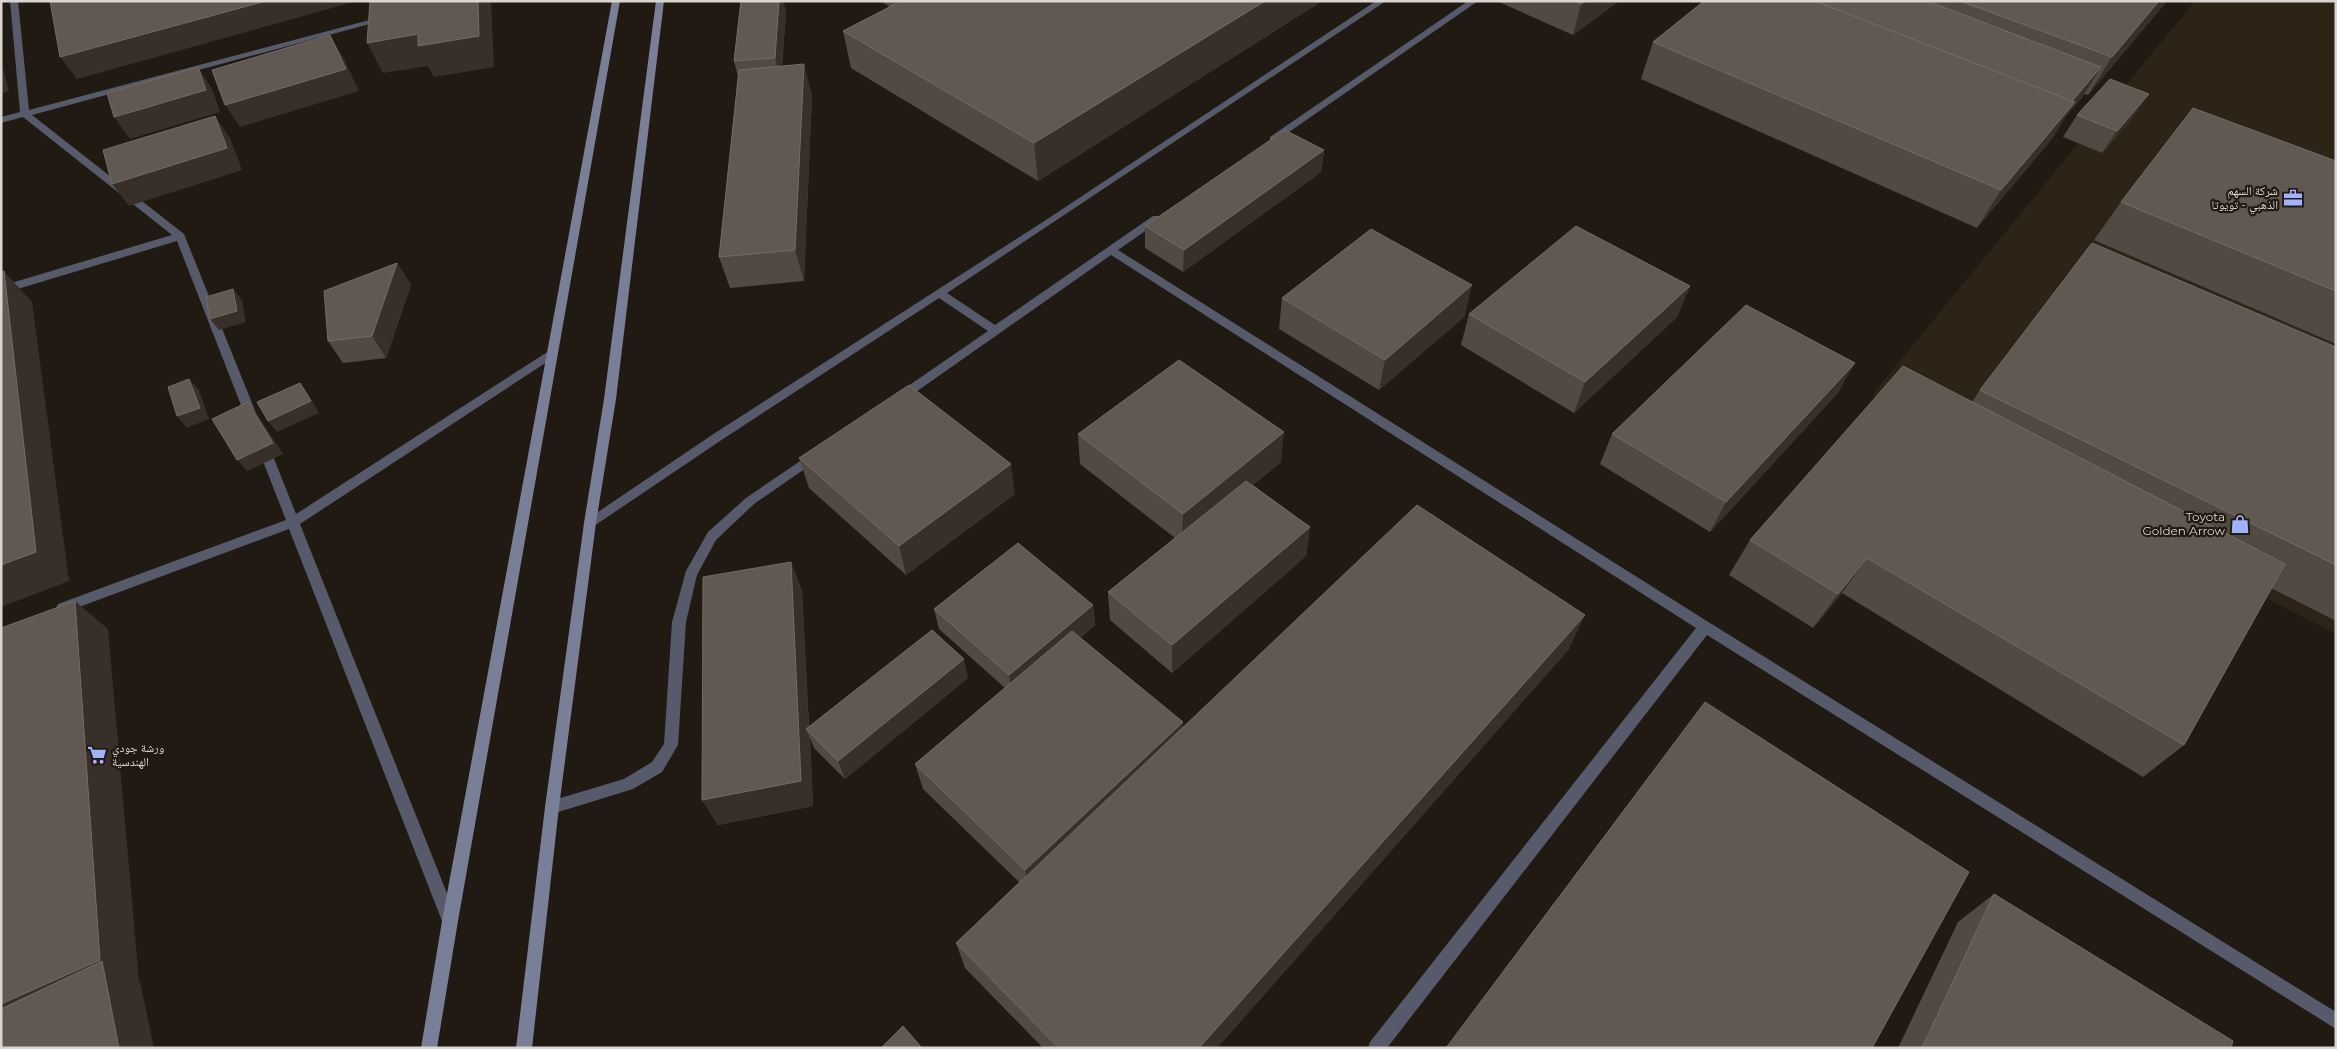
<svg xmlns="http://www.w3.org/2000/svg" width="2337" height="1049" viewBox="0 0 2337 1049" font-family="Montserrat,'Noto Naskh Arabic',sans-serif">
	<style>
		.built { fill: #2e2317 }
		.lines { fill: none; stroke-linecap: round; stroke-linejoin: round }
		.street { fill: #565a6a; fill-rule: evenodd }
		.secondary { fill: #787f97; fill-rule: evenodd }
		.wall { fill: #514a42 }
		.shaded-wall { fill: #383028 }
		.building { fill: #605851; stroke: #736c65 }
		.labels { text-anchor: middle; stroke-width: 4.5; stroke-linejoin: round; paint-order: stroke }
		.poi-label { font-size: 12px; fill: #dad5d0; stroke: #211a12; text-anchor: end }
	</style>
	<rect width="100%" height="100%" fill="#211a12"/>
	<polygon class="built" points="2195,1 2336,1 2336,634 1872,395"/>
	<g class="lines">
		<g class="street">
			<polygon points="10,1 18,1 29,110 381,17 388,19 32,115 184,234 258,418 256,421 248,421 246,418 177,241 1,294 1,286 172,235 23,117 1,123 1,117 20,112"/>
			<polygon points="1376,1 1386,1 947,293 995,325 1153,216 1161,216 1161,220 1118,250 1710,623 2336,1012 2336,1029 1707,635 1387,1048 1368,1048 1370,1042 1696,628 1111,255 903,401 895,401 893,398 895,395 988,331 939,298 723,439 594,526 586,526 584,523 586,520 715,433 1052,216"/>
			<polygon points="1468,1 1478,1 1276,141 1270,141 1270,137"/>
			<polygon points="552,349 556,350 558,353 556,356 300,524 458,921 455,926 450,929 445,926 442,921 289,529 63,613 58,612 56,608 58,604 286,520 257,446 259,443 267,443 269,446 296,514"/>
			<polygon points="815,451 819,453 821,456 819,459 754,504 716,540 697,575 686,622 678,745 662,772 633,789 552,814 547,812 545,807 547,802 624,779 652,762 664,744 672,622 686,571 708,532 746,498"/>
		</g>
		<g class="secondary">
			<polygon points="612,1 620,1 458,921 437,1048 421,1048 442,921"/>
			<polygon points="656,1 664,1 616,399 596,523 559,807 532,1048 516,1048 545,807 584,523 604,399"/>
		</g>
	</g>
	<g class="wall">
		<polygon points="741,1 783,1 786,11 782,66 812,95 804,281 730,288 719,257 738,76 734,61"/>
		<polygon points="880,1 1319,1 1319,3 1038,181 851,68 843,31 890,7"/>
		<polygon points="1499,1 1619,1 1573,35 1499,2"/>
		<polygon points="1704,1 2167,1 2088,95 2084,94 2066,116 2051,140 1977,228 1641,79 1653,42"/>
		<polygon points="2077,115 2134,116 2102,153 2063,137"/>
		<polygon points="1324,150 1321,172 1183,272 1145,248 1145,226"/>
		<polygon points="2336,161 2336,344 2094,240 2121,202"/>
		<polygon points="397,263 411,285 386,358 343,363 328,341"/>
		<polygon points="1690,286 1677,317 1574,413 1461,345 1469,314"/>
		<polygon points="1282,298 1465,316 1379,390 1279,329"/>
		<polygon points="2336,347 2336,621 2271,588 2184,745 2143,777 1842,593 1813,628 1729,575 1750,540 1972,402 1980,390"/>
		<polygon points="1855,363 1837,394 1710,532 1600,464 1612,434"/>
		<polygon points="1078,434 1281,462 1253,485 1310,527 1306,556 1172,673 1110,620 1108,592 1175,538 1080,464"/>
		<polygon points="799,458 1015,494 906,575 809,488"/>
		<polygon points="791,562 802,591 809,726 968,678 845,779 814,748 810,738 813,806 718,825 702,800"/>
		<polygon points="1093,605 1095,625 1080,638 1183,728 1569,649 1217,1048 1043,1048 965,968 956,943 1019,882 923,789 915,764 1005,688 939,629 934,609"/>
		<polygon points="1994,894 2231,1048 1898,1048 1958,922"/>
	</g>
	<g class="shaded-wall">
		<polygon points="266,1 357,1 77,79 60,57"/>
		<polygon points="478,1 491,1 494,67 434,77 428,66 383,73 367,43"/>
		<polygon points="779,1 783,1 786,11 781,80 775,58"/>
		<polygon points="1265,1 1319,1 1319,3 1038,181 1034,143"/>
		<polygon points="1586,1 1619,1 1573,35 1581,4"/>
		<polygon points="2159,1 2167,1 2088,95 2112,57"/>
		<polygon points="330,35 343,57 359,91 240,127 225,105"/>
		<polygon points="1,61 9,91 1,94"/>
		<polygon points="804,64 812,95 804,281 795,250"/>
		<polygon points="198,67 212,89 220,112 130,139 114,117"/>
		<polygon points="2101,67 2082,98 2066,116 2051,140 1977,228 2001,190 2072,102"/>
		<polygon points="2149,94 2134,116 2102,153 2117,131"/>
		<polygon points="215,116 230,138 242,170 129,206 112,184"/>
		<polygon points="1324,150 1321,172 1183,272 1184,250"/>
		<polygon points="397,263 411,285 386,358 372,336"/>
		<polygon points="4,271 32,302 69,581 1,607"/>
		<polygon points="1472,285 1465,316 1379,390 1385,360"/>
		<polygon points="1690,286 1677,317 1574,413 1585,382"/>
		<polygon points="233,289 242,300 246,322 219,330 210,319"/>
		<polygon points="1855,363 1837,394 1710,532 1726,502"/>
		<polygon points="189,379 199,390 209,419 187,428 177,416"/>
		<polygon points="300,383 308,394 319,413 277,432 268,421"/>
		<polygon points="248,402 257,414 283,454 247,471 237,460"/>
		<polygon points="1284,432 1281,462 1182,543 1183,514"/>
		<polygon points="1011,464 1015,494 906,575 899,546"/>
		<polygon points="1310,527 1306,556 1172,673 1172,645"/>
		<polygon points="1867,558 1842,593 1813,628 1838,594"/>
		<polygon points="791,562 802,591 809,733 806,729 810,738 813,806 718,825 702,800"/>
		<polygon points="75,601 108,629 139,981 140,982 154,1048 119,1048 1,1044 1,1004"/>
		<polygon points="1093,605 1095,625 1013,694 1009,675"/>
		<polygon points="1585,615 1569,649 1217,1048 1199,1048"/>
		<polygon points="964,659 968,678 845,779 838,761"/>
		<polygon points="1183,722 1182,748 1030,892 1025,870"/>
	</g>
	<g class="building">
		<polygon points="50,1 266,1 60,57"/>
		<polygon points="370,1 478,1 479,36 418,46 418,34 367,43"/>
		<polygon points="741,1 779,1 775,58 734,61"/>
		<polygon points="901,1 1265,1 1034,143 843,31"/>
		<polygon points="1574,1 1586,1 1581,4"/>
		<polygon points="1704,1 1815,1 2075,102 2001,190 1653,42"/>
		<polygon points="1815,1 1927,1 2101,67 2072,101"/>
		<polygon points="1960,1 2159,1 2112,57"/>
		<polygon points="330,35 346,69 225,105 212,70"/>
		<polygon points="804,64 795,250 719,257 739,70"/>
		<polygon points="198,67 206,90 114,117 107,93"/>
		<polygon points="2110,79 2149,94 2117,131 2077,115"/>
		<polygon points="2193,108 2336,161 2336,291 2121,202"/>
		<polygon points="215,116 227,148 112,184 103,150"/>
		<polygon points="1285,130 1324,150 1184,250 1145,226"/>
		<polygon points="1576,226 1690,286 1585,382 1469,314"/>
		<polygon points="1371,229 1472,285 1385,360 1282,298"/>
		<polygon points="2092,243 2336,347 2336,565 1980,390"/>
		<polygon points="397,263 372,336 328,341 324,291"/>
		<polygon points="4,271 36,552 1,565 1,272"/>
		<polygon points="233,289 237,311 210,319 206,297"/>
		<polygon points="1746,305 1855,363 1726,502 1612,434"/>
		<polygon points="1179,360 1284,432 1183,514 1078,434"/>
		<polygon points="1903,366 2285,564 2184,745 1867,558 1838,594 1750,540"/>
		<polygon points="189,379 200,408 177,416 168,387"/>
		<polygon points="300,383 311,401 268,421 257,402"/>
		<polygon points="909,385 1011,464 899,546 799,458"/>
		<polygon points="248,402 273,443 237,460 212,419"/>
		<polygon points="1246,481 1310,527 1172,645 1108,592"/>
		<polygon points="1417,505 1585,615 1199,1048 1059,1048 956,943"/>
		<polygon points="1018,543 1093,605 1009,675 934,609"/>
		<polygon points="791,562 801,781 702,800 703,577"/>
		<polygon points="75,601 100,960 1,1004 1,628"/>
		<polygon points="932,630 964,659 838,761 806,729"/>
		<polygon points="1072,631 1183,722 1025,870 915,764"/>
		<polygon points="1705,702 1969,872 1872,1048 1446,1048"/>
		<polygon points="1994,894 2233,1041 2231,1048 1922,1048"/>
		<polygon points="102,961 119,1048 1,1048 1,1009"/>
		<polygon points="903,1026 922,1048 881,1048"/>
	</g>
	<defs>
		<g id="office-bare" transform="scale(1.5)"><path d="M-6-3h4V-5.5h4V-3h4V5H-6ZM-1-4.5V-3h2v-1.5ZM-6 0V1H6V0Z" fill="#a1b3fd" stroke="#211a12" stroke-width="2.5" paint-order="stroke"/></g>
		<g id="shop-bare" transform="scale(1.5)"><path d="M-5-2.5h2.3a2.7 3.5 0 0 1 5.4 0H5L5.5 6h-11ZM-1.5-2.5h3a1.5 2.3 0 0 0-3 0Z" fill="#a1b3fd" stroke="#211a12" stroke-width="2.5" paint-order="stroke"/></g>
		<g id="supermarket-bare" transform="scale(1.5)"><path d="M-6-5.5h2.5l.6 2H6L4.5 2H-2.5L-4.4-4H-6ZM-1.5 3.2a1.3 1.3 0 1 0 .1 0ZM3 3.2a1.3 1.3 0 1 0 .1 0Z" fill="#a1b3fd" stroke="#211a12" stroke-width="2.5" paint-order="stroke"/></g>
	</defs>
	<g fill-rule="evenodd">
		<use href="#office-bare" x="2293" y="198"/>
		<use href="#shop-bare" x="2240" y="524"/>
		<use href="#supermarket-bare" x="97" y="755"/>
	</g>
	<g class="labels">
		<g class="poi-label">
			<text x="2278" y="195">شركة السهم<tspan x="2278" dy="14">الذهبي - تويوتا</tspan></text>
			<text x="2225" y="521">Toyota<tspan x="2225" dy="14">Golden Arrow</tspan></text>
			<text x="112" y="752" text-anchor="start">ورشة جودي<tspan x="112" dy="14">الهندسية</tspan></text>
		</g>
	</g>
	<rect width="2337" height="1049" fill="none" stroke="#dad5d0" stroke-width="5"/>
</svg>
